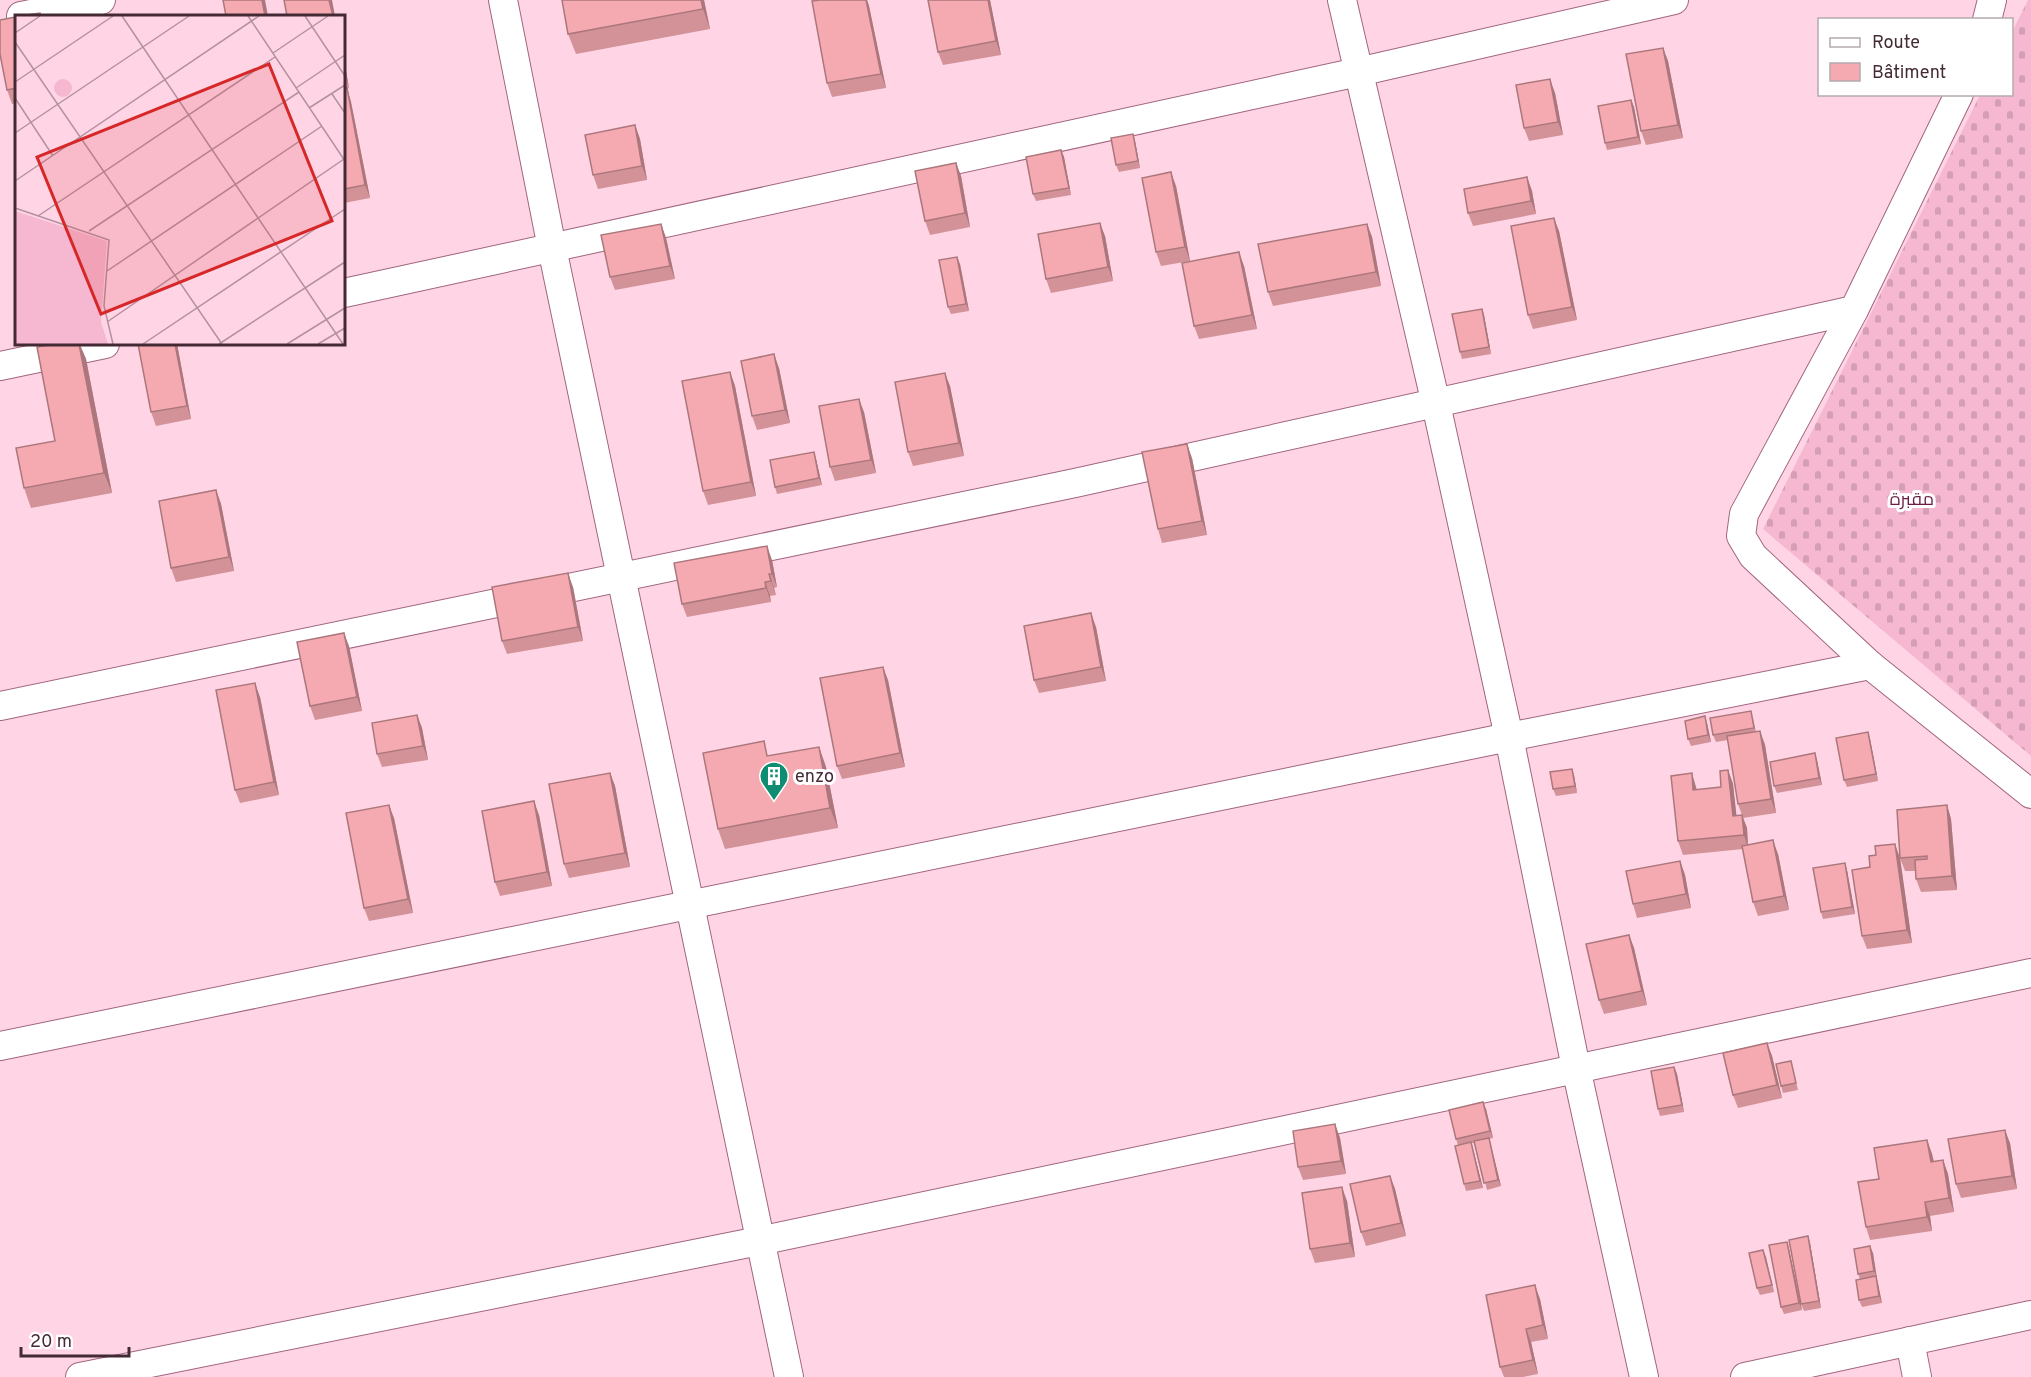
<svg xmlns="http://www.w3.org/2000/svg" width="2031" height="1377" viewBox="0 0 2031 1377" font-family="Overpass,Cairo,sans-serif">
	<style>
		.cemetery { fill: url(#cemetery-stones) }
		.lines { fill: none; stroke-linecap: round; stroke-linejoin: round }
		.street-casing { stroke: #a1657f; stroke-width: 30 }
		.street { stroke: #fff; stroke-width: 28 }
		.wall { fill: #d39298 }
		.shaded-wall { fill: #ac777c }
		.building { fill: #f5aab1; stroke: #ac777c; stroke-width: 1.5 }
		.labels { text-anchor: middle; stroke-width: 6; stroke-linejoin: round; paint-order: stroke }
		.park-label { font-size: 18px; fill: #6b1d46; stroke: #fff }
		.poi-label { font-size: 18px; fill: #442a35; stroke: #fff; text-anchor: start }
		.inset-road { fill: none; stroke: #b4919f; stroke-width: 1.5 }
		.view { fill: #d62828; fill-opacity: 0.15; stroke: #d62828; stroke-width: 3 }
		.inset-edge { fill: none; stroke: #442a35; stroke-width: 3 }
	</style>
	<defs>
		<pattern id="cemetery-stones" width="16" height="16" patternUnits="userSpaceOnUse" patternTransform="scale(1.5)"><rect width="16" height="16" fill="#f6b8d1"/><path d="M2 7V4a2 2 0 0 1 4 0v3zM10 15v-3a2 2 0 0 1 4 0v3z" fill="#d49eb4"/></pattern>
	</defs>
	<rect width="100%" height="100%" fill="#ffd5e5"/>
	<polygon class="cemetery" points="2028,0 2031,0 2031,756 1763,529 1980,95 2012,94 2012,32"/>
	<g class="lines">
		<g class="street-casing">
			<g id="street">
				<polyline points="503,0 552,248 789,1377"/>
				<polyline points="1342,0 1436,404 1509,737 1576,1068 1644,1377"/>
				<polyline points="21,16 101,0"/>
				<polyline points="1987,20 1992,0"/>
				<polyline points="1959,94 1854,310 1744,514 1741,536 1753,556 1870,665 2031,794"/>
				<polyline points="344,293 1358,72 1674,0"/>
				<polyline points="0,366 105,344"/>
				<polyline points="0,706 1075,483 1854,310"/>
				<polyline points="0,1046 1509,737 1870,665"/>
				<polyline points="1910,1341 1917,1377"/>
				<polyline points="80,1377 759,1241 2031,973"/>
				<polyline points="1745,1377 2031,1315"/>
			</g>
		</g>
		<use href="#street" class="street"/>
	</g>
	<g class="wall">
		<polygon points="562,0 704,0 710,29 576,54 568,34"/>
		<polygon points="820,0 867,0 869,6 886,88 832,97 827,83"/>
		<polygon points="990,0 1001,55 943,65 938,52"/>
		<polygon points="16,17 16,103 12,104 7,90"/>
		<polygon points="1663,48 1668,61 1683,138 1646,145 1641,131"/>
		<polygon points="344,60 349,88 347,89 351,102 370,198 344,203"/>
		<polygon points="1555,93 1563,135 1529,141 1524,128"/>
		<polygon points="1631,100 1634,107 1641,144 1607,150 1605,143"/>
		<polygon points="635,125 640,139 647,180 598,189 593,175"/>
		<polygon points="1133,134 1135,141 1140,168 1119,172 1116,165"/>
		<polygon points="1061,150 1064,157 1071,195 1036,201 1033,194"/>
		<polygon points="956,163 961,176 970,227 930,235 925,221"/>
		<polygon points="1527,177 1532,191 1536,214 1473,226 1468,213"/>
		<polygon points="1176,186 1190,261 1161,266 1156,252"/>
		<polygon points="661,224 666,238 675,279 615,290 610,277"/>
		<polygon points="1367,224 1372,237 1381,286 1273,306 1268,292"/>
		<polygon points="1559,231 1577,320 1533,329 1528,315"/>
		<polygon points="1105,236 1113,281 1051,293 1046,279"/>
		<polygon points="960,264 969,311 951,314 948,307"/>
		<polygon points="1244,266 1257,329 1199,339 1194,326"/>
		<polygon points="1482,309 1484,315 1491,354 1462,359 1460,352"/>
		<polygon points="55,344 80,344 86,359 112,493 31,508 24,488 55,441"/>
		<polygon points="177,344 191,419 156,426 151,412"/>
		<polygon points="779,368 790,423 757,430 752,416"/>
		<polygon points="730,372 735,386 756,496 708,505 703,491"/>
		<polygon points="950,386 964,456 913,466 908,452"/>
		<polygon points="864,412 876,473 835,481 830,467"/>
		<polygon points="1192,458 1207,535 1162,543 1158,529"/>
		<polygon points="816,459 822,485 777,494 775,487"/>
		<polygon points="216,490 221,504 234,571 176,582 171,568"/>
		<polygon points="772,560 777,587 774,588 776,595 770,596 771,602 687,617 682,604"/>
		<polygon points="573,587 583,641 507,654 502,641"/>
		<polygon points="1096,627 1106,681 1039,693 1034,680"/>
		<polygon points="349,646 362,711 315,720 310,706"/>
		<polygon points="888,680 905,767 842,779 837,766"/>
		<polygon points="260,697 279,795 240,803 235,790"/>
		<polygon points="417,715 422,728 428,760 382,767 377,754"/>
		<polygon points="1753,718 1756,732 1760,731 1765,745 1776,813 1743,818 1747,828 1748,845 1778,854 1789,910 1758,916 1753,902 1743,849 1683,855 1678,841 1696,787 1697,790 1721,787 1728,770 1733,784 1736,815 1742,815 1738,804 1728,740 1716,742 1713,735"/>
		<polygon points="1707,723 1711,742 1691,746 1688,739"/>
		<polygon points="1868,732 1870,739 1878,781 1847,787 1844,780"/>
		<polygon points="819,747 826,767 838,828 725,849 718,829 769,756"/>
		<polygon points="1815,753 1817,760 1822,785 1777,793 1774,786"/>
		<polygon points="610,773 615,786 630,867 569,878 564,864"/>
		<polygon points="1574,775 1577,793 1556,796 1553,789"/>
		<polygon points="1947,805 1951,819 1957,890 1921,892 1916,879 1915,871 1905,871 1900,858"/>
		<polygon points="539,815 552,886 500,896 495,882"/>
		<polygon points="394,818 413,913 369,921 364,908"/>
		<polygon points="1900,858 1912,943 1867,949 1862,936 1870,867"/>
		<polygon points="1680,861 1685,875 1691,908 1637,918 1633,904"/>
		<polygon points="1845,863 1847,870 1855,914 1823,919 1821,912"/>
		<polygon points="1629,935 1634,948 1647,1005 1604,1014 1599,1000"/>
		<polygon points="1767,1043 1772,1056 1782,1098 1738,1108 1733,1095"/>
		<polygon points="1674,1067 1677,1074 1684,1112 1660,1116 1658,1109"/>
		<polygon points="1793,1068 1798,1090 1783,1093 1781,1086"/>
		<polygon points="1486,1109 1493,1138 1489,1139 1501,1186 1487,1190 1475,1143 1471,1143 1483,1188 1466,1191 1464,1184 1458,1145 1456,1139"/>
		<polygon points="1335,1124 1340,1138 1346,1174 1303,1180 1298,1167"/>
		<polygon points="1927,1140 1932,1154 1934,1161 1943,1160 1948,1174 1954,1212 1930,1216 1932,1231 1870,1240 1866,1227 1879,1179"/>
		<polygon points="2010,1143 2017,1189 1961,1198 1956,1184"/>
		<polygon points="1390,1176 1395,1189 1406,1236 1366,1246 1361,1232"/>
		<polygon points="1347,1201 1355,1257 1315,1263 1310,1249"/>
		<polygon points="1787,1242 1789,1249 1802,1310 1784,1314 1781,1307"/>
		<polygon points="1810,1243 1821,1308 1804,1311 1801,1304"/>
		<polygon points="1763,1250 1774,1292 1760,1295 1757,1288"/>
		<polygon points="1873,1253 1876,1278 1882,1303 1862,1307 1859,1300 1860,1279 1858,1274"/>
		<polygon points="1540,1299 1548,1339 1531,1342 1538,1374 1523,1377 1504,1377 1500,1367"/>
	</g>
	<g class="shaded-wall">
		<polygon points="262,0 265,0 268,16 265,16"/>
		<polygon points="329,0 332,0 335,16 333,16"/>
		<polygon points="701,0 704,0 710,29 703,9"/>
		<polygon points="866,0 867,0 869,6 886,88 881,74"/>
		<polygon points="988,0 990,0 1001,55 996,41"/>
		<polygon points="1663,48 1668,61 1683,138 1678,125"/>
		<polygon points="344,60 349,88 344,72"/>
		<polygon points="1550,79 1555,93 1563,135 1558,122"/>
		<polygon points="347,88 351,102 370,198 365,185"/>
		<polygon points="1631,100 1634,107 1641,144 1638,137"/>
		<polygon points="635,125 640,139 647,180 642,166"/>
		<polygon points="1133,134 1135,141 1140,168 1138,161"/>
		<polygon points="1061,150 1064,157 1071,195 1069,188"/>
		<polygon points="956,163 961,176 970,227 965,213"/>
		<polygon points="1171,172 1176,186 1190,261 1185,247"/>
		<polygon points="1527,177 1532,191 1536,214 1531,201"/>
		<polygon points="1554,218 1559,231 1577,320 1572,307"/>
		<polygon points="1100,223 1105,236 1113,281 1108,267"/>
		<polygon points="661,224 666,238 675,279 670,266"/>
		<polygon points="1367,224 1372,237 1381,286 1376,272"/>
		<polygon points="1239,252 1244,266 1257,329 1252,315"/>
		<polygon points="957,257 960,264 969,311 966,304"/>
		<polygon points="1482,309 1484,315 1491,354 1489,347"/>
		<polygon points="79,344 86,359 112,493 104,473"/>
		<polygon points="175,344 177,344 191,419 187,406"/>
		<polygon points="774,354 779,368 790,423 785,410"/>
		<polygon points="730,372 735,386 756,496 751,482"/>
		<polygon points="945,373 950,386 964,456 959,443"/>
		<polygon points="859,399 864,412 876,473 871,460"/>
		<polygon points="1187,444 1192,458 1207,535 1202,521"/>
		<polygon points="814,452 816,459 822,485 819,478"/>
		<polygon points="216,490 221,504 234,571 229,557"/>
		<polygon points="767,546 772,560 777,587 772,574"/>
		<polygon points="568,573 573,587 583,641 578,627"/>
		<polygon points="769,574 774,588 776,595 771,581"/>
		<polygon points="765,582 770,596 771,602 766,588"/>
		<polygon points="1091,613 1096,627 1106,681 1101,667"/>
		<polygon points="344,633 349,646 362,711 357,697"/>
		<polygon points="883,667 888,680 905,767 900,753"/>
		<polygon points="255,683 260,697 279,795 274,782"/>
		<polygon points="417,715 422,728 428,760 423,746"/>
		<polygon points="1705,716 1707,723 1711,742 1708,735"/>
		<polygon points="1760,731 1765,745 1776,813 1771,799"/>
		<polygon points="1868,732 1870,739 1878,781 1876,774"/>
		<polygon points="819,747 826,767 838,828 830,808"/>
		<polygon points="1815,753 1817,760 1822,785 1819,778"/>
		<polygon points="1572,769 1574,775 1577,793 1575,786"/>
		<polygon points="1728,770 1733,784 1738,829 1733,816"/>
		<polygon points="610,773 615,786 630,867 625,853"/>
		<polygon points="1692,773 1696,787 1698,804 1693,790"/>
		<polygon points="534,801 539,815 552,886 547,872"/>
		<polygon points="389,805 394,818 413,913 408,899"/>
		<polygon points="1947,805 1951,819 1957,890 1952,876"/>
		<polygon points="1742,815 1747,828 1748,848 1744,835"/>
		<polygon points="1773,840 1778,854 1789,910 1784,896"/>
		<polygon points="1895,844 1900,858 1912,943 1907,930"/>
		<polygon points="1680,861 1685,875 1691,908 1686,894"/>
		<polygon points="1845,863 1847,870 1855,914 1852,907"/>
		<polygon points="1629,935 1634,948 1647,1005 1642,991"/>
		<polygon points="1767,1043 1772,1056 1782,1098 1777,1085"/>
		<polygon points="1674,1067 1677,1074 1684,1112 1682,1105"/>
		<polygon points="1483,1102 1486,1109 1493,1138 1490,1131"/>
		<polygon points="1335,1124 1340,1138 1346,1174 1341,1161"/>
		<polygon points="2005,1130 2010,1143 2017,1189 2012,1176"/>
		<polygon points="1489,1138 1491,1145 1501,1186 1498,1180"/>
		<polygon points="1927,1140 1932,1154 1936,1175 1931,1162"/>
		<polygon points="1471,1142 1473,1149 1483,1188 1480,1181"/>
		<polygon points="1943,1160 1948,1174 1954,1212 1949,1198"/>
		<polygon points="1390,1176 1395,1189 1406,1236 1401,1223"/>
		<polygon points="1342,1187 1347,1201 1355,1257 1350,1243"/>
		<polygon points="1925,1202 1930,1216 1932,1231 1927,1217"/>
		<polygon points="1808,1236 1810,1243 1821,1308 1819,1301"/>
		<polygon points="1787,1242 1789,1249 1802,1310 1799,1303"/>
		<polygon points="1870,1246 1873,1253 1877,1278 1874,1271"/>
		<polygon points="1763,1250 1766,1257 1774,1292 1772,1285"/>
		<polygon points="1876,1276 1878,1283 1882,1303 1879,1296"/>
		<polygon points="1535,1285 1540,1299 1548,1339 1543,1325"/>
		<polygon points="1526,1329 1531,1342 1538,1374 1533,1360"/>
	</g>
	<g class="building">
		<polygon points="223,0 262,0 265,16 226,16"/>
		<polygon points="284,0 329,0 333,16 287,16"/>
		<polygon points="562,0 701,0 703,9 568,34"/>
		<polygon points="820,0 866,0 881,74 827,83 812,1"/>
		<polygon points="928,0 988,0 996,41 938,52"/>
		<polygon points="40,13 41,16 19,16"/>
		<polygon points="16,17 16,88 7,90 0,54 0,20"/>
		<polygon points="1663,48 1678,125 1641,131 1626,54"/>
		<polygon points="1550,79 1558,122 1524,128 1516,85"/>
		<polygon points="347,88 365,185 344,189 344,89"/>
		<polygon points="1631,100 1638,137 1605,143 1598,106"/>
		<polygon points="635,125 642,166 593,175 585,135"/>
		<polygon points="1133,134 1138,161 1116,165 1111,138"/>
		<polygon points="1061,150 1069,188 1033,194 1026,157"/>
		<polygon points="956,163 965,213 925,221 915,171"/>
		<polygon points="1171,172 1185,247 1156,252 1142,178"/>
		<polygon points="1527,177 1531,201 1468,213 1464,189"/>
		<polygon points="1554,218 1572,307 1528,315 1511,226"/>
		<polygon points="1100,223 1108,267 1046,279 1038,234"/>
		<polygon points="661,224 670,266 610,277 601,235"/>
		<polygon points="1367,224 1376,272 1268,292 1258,244"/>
		<polygon points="1239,252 1252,315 1194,326 1182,263"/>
		<polygon points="957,257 966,304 948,307 939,260"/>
		<polygon points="1482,309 1489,347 1460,352 1452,314"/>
		<polygon points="55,344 79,344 104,473 24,488 16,448 55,441 37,347"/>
		<polygon points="138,344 175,344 187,406 151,412"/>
		<polygon points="774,354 785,410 752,416 741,361"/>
		<polygon points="730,372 751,482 703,491 682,381"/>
		<polygon points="945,373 959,443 908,452 895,382"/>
		<polygon points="859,399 871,460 830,467 819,406"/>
		<polygon points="1187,444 1202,521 1158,529 1142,452"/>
		<polygon points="814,452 819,478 775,487 770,460"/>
		<polygon points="216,490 229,557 171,568 159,501"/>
		<polygon points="767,546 772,574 769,574 771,581 765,582 766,588 682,604 674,563"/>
		<polygon points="568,573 578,627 502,641 492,587"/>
		<polygon points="1091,613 1101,667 1034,680 1024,626"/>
		<polygon points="344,633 357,697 310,706 297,642"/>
		<polygon points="883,667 900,753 837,766 820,678"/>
		<polygon points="255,683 274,782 235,790 216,690"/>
		<polygon points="1751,711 1754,728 1713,735 1710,718"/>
		<polygon points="417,715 423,746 377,754 372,723"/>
		<polygon points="1705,716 1708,735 1688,739 1685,721"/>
		<polygon points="1760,731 1771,799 1738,804 1727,736"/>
		<polygon points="1868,732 1876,774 1844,780 1836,738"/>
		<polygon points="764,741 767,756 819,747 830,808 718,829 703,753"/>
		<polygon points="1815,753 1819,778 1774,786 1770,762"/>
		<polygon points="1572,769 1575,786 1553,789 1550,772"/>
		<polygon points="1728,770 1733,816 1742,815 1744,835 1678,841 1671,776 1692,773 1693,790 1721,787 1720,771"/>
		<polygon points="610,773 625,853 564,864 549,784"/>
		<polygon points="534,801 547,872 495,882 482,811"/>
		<polygon points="389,805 408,899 364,908 346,813"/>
		<polygon points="1947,805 1952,876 1916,879 1915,860 1927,859 1927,856 1900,858 1897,810"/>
		<polygon points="1773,840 1784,896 1753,902 1742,846"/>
		<polygon points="1895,844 1907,930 1862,936 1852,870 1870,867 1869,856 1876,855 1875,846"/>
		<polygon points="1680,861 1686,894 1633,904 1626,871"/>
		<polygon points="1845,863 1852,907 1821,912 1813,868"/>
		<polygon points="1629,935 1642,991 1599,1000 1586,944"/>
		<polygon points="1767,1043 1777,1085 1733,1095 1723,1053"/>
		<polygon points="1791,1061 1796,1083 1781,1086 1776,1064"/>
		<polygon points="1674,1067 1682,1105 1658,1109 1651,1071"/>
		<polygon points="1483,1102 1490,1131 1456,1139 1449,1110"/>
		<polygon points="1335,1124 1341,1161 1298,1167 1293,1131"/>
		<polygon points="2005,1130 2012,1176 1956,1184 1948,1139"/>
		<polygon points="1489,1138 1498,1180 1484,1183 1474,1141"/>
		<polygon points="1927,1140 1931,1162 1943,1160 1949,1198 1925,1202 1927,1217 1866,1227 1858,1182 1879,1179 1874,1148"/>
		<polygon points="1471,1142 1480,1181 1464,1184 1455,1146"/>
		<polygon points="1390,1176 1401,1223 1361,1232 1350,1184"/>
		<polygon points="1342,1187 1350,1243 1310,1249 1302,1193"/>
		<polygon points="1808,1236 1819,1301 1801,1304 1789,1240"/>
		<polygon points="1787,1242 1799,1303 1781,1307 1769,1245"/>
		<polygon points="1870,1246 1874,1271 1858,1274 1854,1249"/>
		<polygon points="1763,1250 1772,1285 1757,1288 1749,1253"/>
		<polygon points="1876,1276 1879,1296 1859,1300 1856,1280"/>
		<polygon points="1535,1285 1543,1325 1526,1329 1533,1360 1500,1367 1486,1295"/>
	</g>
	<defs>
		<g id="building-pin" transform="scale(1.5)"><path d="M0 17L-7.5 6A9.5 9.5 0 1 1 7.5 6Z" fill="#0e8d72" stroke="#fff"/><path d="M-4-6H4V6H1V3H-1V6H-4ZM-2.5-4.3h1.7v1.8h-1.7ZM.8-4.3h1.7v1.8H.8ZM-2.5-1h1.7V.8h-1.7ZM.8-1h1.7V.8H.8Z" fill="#fff"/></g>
	</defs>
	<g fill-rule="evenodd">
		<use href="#building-pin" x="774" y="776"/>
	</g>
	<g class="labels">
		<g class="park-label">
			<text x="1912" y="505">مقبرة</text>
		</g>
		<g class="poi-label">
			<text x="795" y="782">enzo</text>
		</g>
	</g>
	<g transform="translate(15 15)">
		<rect width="330" height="330" fill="#ffd5e5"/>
		<path d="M0,196L92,226L86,307L93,329H0Z" fill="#f6b8d1"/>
		<path d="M39 73a9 9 0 1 1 18 0a9 9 0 1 1-18 0Z" fill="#f6b8d1"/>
		<path class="inset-road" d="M107,1L328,329M233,1L330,146M290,1L330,61M0,18L25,1M0,27L207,329M258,38L313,1M0,67L98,1M281,73L330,40M317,79L330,98M0,83L38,141M294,93L330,70M0,118L174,1M0,166L244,1M0,193L94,225L89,291L98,329M23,201L260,42M74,216L284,77M92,256L307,111M92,307L329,144M128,329L330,194M204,329L330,247M272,329L330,293M303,329L330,313"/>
		<path class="view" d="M254,49L317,206L86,299L22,142Z"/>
		<rect width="330" height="330" class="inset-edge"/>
	</g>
	<rect x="1818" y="18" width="195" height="78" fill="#ffffff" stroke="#b4aaae" stroke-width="1.5"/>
	<rect x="1830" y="38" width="30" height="9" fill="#ffffff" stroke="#b4aaae" stroke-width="1.5"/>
	<text x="1872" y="48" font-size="18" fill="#442a35">Route</text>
	<rect x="1830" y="63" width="30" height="18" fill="#f5aab1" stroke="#b4aaae" stroke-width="1.5"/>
	<text x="1872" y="78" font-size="18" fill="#442a35">Bâtiment</text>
	<path d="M21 1347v9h108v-9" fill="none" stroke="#442a35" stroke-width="3"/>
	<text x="30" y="1347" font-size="18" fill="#442a35" stroke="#ffffff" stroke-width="4.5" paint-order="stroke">20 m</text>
</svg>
